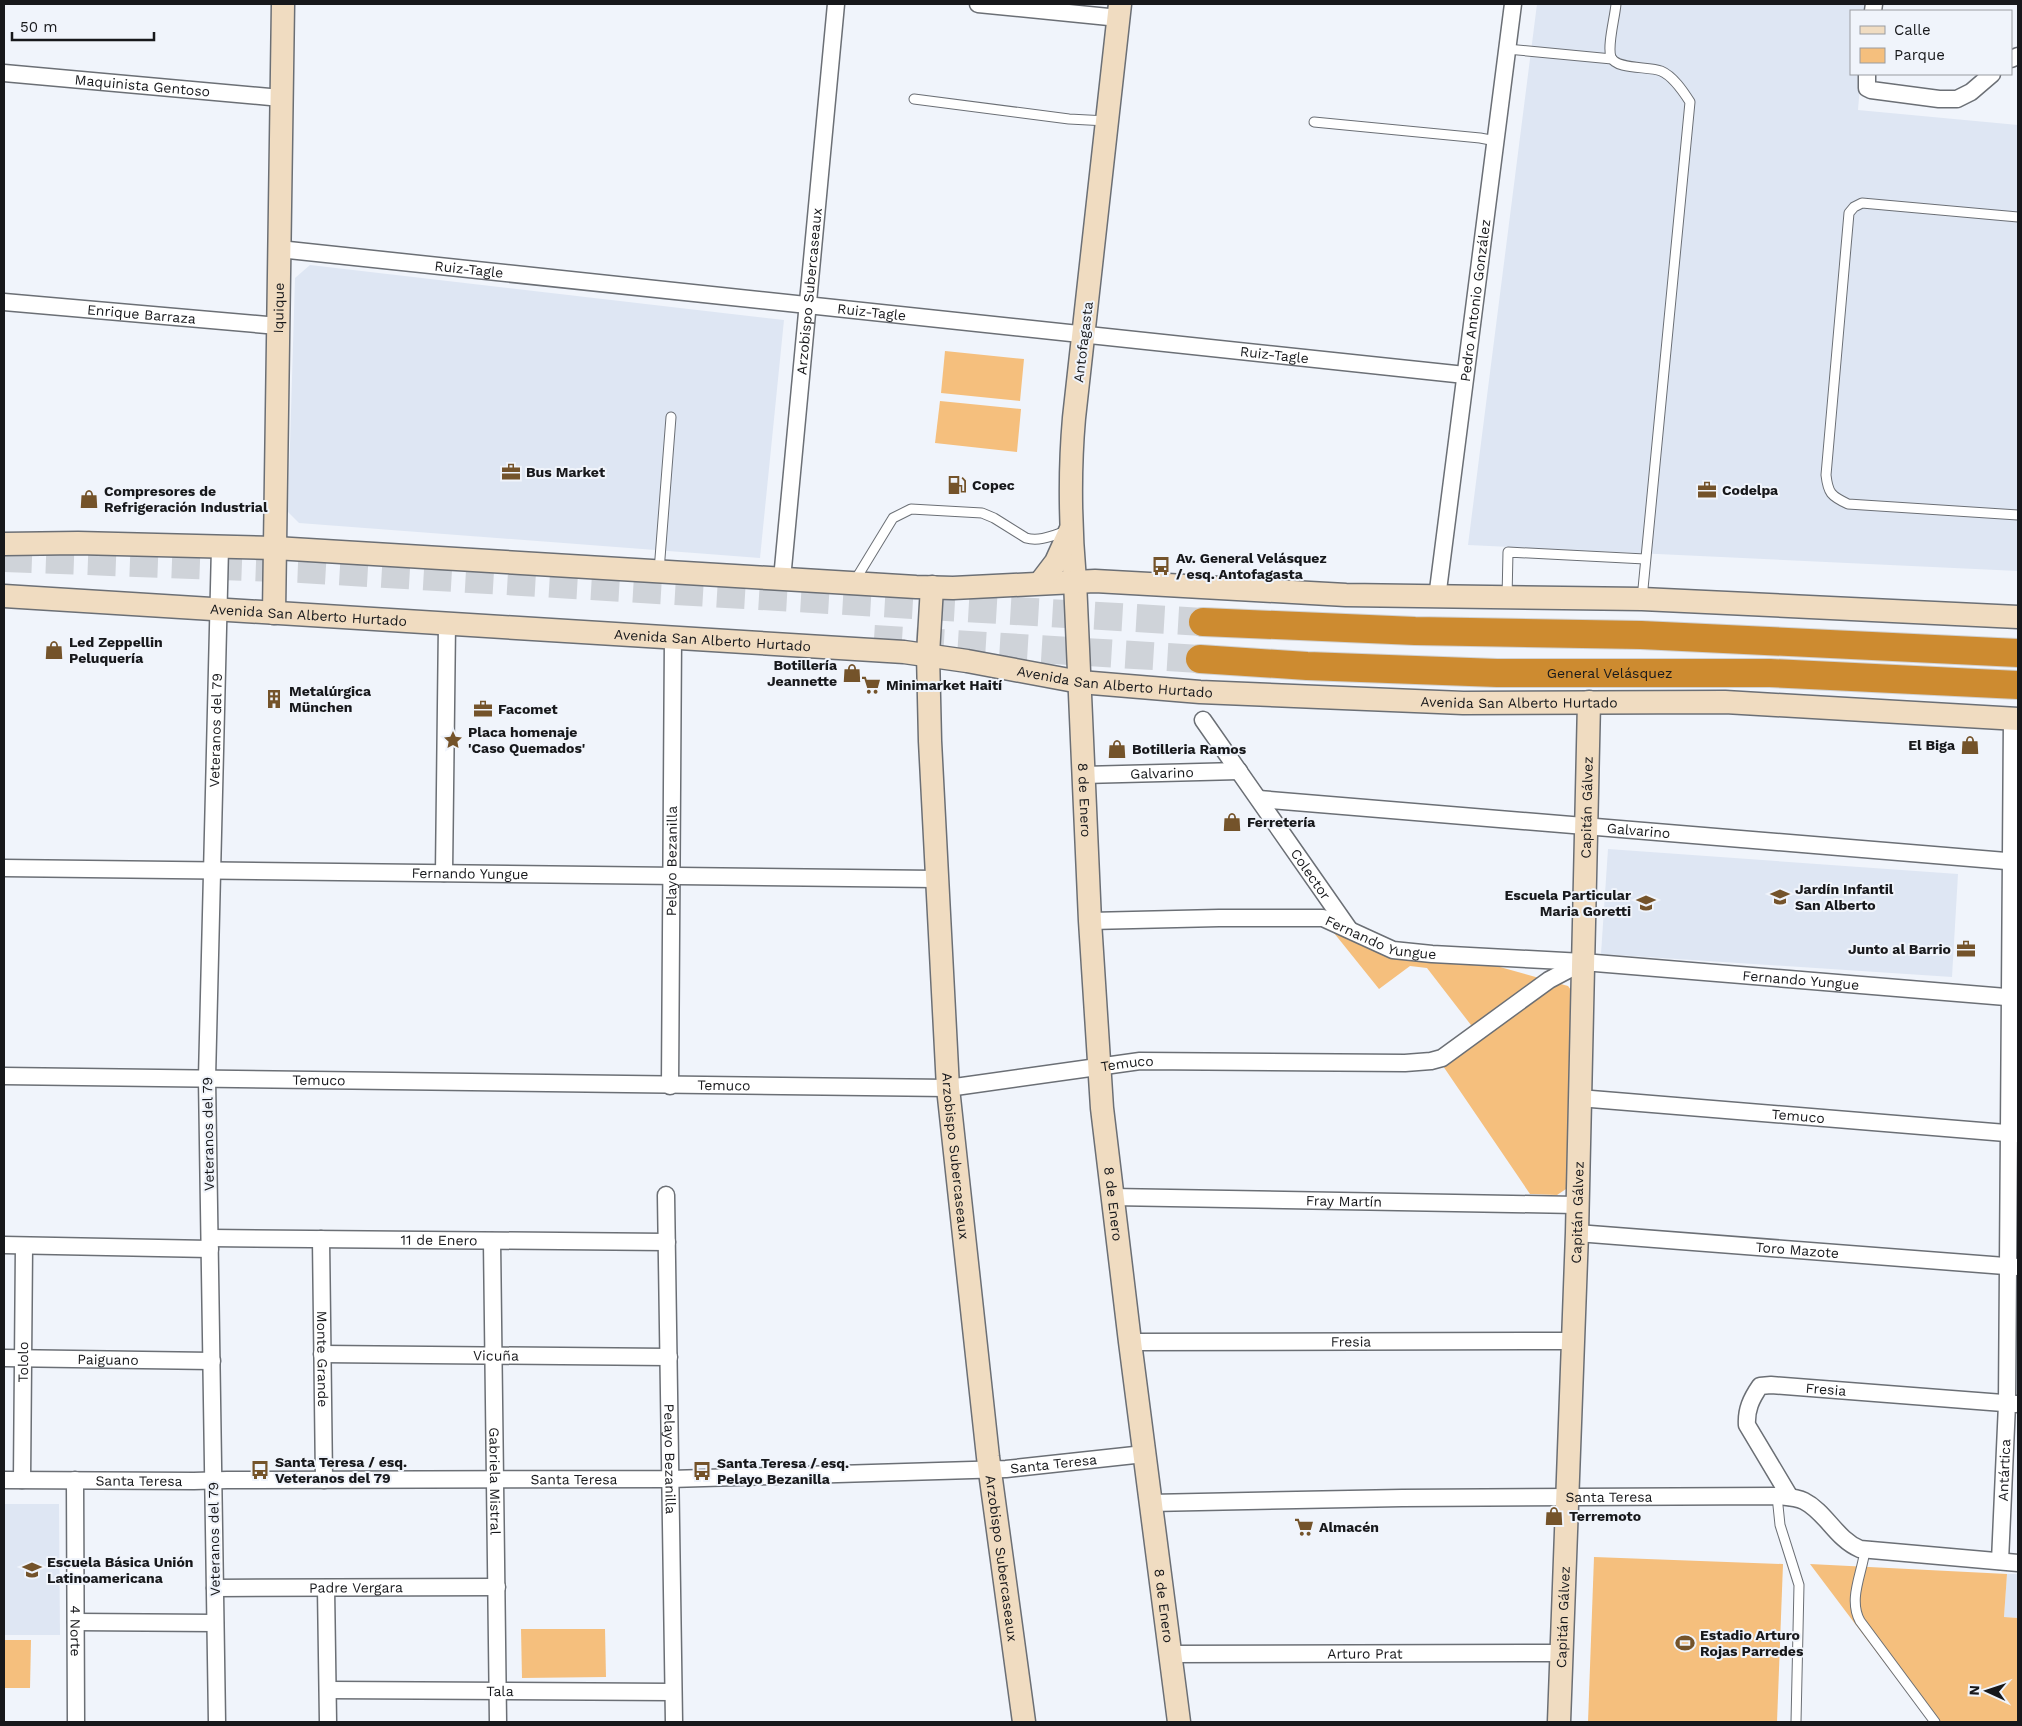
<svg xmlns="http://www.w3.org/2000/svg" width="2022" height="1726" viewBox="0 0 2022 1726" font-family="'Work Sans',sans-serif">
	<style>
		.built { fill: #dee6f3 }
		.green { fill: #f5bf7d }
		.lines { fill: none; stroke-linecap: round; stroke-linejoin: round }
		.highway-tunnel { stroke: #cfd3d9; stroke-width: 28; stroke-dasharray: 28 14; stroke-linecap: butt }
		.lane-casing { stroke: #6b6f75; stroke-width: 11 }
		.street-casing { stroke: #6b6f75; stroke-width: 19 }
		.secondary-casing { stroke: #6b6f75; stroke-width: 25 }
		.highway-casing { stroke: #d1d1d1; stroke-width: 30 }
		.lane { stroke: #fff; stroke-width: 9 }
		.street { stroke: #fff; stroke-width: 16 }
		.secondary { stroke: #f0dcc1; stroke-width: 22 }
		.highway { stroke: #cd8b30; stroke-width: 28 }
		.labels { text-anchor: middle; stroke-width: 4; stroke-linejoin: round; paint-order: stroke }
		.street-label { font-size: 14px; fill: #17181b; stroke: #f0f4fb }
		.poi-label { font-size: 14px; font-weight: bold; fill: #17181b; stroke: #f0f4fb; text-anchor: start }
	</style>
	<rect width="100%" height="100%" fill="#f0f4fb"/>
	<g class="built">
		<polygon points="1537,4 1867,4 1867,11 1851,11 1851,74 1861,74 1858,110 2018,125 2018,571 1468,545"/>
		<polygon points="310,265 784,320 760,558 299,523 288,512 295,278"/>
		<polygon points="1608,849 1958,874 1952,977 1601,954"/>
		<polygon points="4,1504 59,1504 60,1635 4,1635"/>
		<polygon points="2007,1574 2018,1574 2018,1618 2004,1617"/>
	</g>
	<g class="green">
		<polygon points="945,351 1024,359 1020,401 941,393"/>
		<polygon points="940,401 1021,409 1017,452 935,443"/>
		<polygon points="1334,933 1353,934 1482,962 1568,986 1574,994 1566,1189 1557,1195 1530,1194 1443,1066 1481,1038 1427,968 1410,966 1379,989"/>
		<polygon points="1594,1557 1783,1564 1777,1722 1588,1722"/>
		<polygon points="1810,1564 2007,1574 2004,1617 2018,1618 2018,1722 1929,1722"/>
		<polygon points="521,1629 605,1629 606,1677 522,1678"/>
		<polygon points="4,1640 31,1640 30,1688 4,1688"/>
	</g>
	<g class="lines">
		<g class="highway-tunnel">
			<polyline points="4,558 301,569 1203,622"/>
			<polyline points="874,639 1200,659"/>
		</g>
		<g class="lane-casing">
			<g id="lane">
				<path d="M1616,4C1615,17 1607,46 1611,57C1616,70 1649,66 1661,71C1673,76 1683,91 1690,102L1642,599"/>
				<polyline points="1507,49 1612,59"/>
				<polyline points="914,99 1069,119 1107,121"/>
				<polyline points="1314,122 1480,138 1496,141"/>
				<path d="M2018,217L1862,203L1854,207L1849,213L1826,475C1828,493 1831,496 1848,504L2018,515"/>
				<polyline points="659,571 671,417"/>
				<path d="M854,582L893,518L911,509L982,513L994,518L1026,538C1040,542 1054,535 1067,531"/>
				<polyline points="1507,598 1508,552 1645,559"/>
				<polyline points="1777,1496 1780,1525 1799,1585 1796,1722"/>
				<path d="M1865,1550C1862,1574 1848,1599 1860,1621L1935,1722"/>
			</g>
		</g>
		<g class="street-casing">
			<g id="street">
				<polyline points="978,4 1119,18"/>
				<polyline points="1873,11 1874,4"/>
				<polyline points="2011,59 2018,56"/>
				<path id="s1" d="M4,73L281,98"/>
				<polyline points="1867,74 1867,88 1871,90 1939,99 1957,99 1971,92 1992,74"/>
				<path id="s2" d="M279,249L1465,375"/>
				<path id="s3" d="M4,302L278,326"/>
				<path id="s4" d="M782,579L836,4"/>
				<path id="s5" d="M1437,598L1513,4"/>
				<path id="s6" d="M1203,720L1349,929"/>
				<path id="s7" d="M1083,775L1239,771"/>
				<path id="s8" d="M1259,799L2018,862"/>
				<path id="s9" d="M4,868L936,879"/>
				<polyline points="444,873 447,623"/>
				<path id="s10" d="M1090,921L1219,918H1323L1393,950L1432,954L1583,962L2018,998"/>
				<path id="s11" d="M4,1076L948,1088L1140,1061L1405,1063L1431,1061L1442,1058L1549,980L1583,962"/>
				<path id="s12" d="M670,1086L673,637"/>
				<path id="s13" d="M1579,1098L2018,1134"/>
				<path id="s14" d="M666,1195L674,1722"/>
				<path id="s15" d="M1112,1197L1576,1205"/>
				<path id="s16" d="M1577,1233L2018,1267"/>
				<path id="s17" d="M210,1238L667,1242"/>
				<path id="s18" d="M321,1239L324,1480"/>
				<path id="s19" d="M492,1241L498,1722"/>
				<polyline points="4,1245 210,1249"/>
				<path id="s20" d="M1130,1342L1572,1341"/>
				<path id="s21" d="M322,1354L669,1357"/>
				<path id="s22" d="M4,1358L212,1361"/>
				<path id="s23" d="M4,1480L194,1481L227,1480L670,1479L1006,1469L1144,1454"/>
				<path id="s24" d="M22,1480L24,1246"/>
				<path id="s25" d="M75,1480L76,1722"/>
				<path id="s26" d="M1790,1497L1747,1425C1746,1410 1751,1399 1760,1386L1771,1385L2016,1404"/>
				<path id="s27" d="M1150,1503L1402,1498L1777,1496C1786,1497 1796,1497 1804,1501C1826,1512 1836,1539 1860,1549L2018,1563"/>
				<path id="s28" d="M2000,1561L2007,1404L2012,719"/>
				<path id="s29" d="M215,1588L497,1587"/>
				<polyline points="326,1588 328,1722"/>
				<polyline points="76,1622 215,1623"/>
				<path id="s30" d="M1169,1654L1561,1653"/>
				<path id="s31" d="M328,1690L673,1692"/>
				<path id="s32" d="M217,1722L207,1078L220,547"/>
			</g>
		</g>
		<g class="secondary-casing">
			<g id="secondary">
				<path id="s33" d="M1120,4L1074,418C1069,475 1070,524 1075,581L1090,921L1102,1108L1130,1342L1179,1722"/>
				<polyline points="4,544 78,543 275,548 916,587 953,588 1095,581 1346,595 1642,599 2018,617"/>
				<polyline points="1040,583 1056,562 1070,531"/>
				<path id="s34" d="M932,587L928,654L930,741L948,1088L988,1457L1024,1722"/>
				<path id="s35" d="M4,596L904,652L967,661L1080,682L1200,692L1463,703L1725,702L2018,719"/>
				<path id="s36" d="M274,613L283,4"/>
				<path id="s37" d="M1559,1722L1577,1233L1589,702"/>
			</g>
		</g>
		<g class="highway-casing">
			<g id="highway">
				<polyline points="1203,622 1415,631 1641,635 2018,653"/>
				<path id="s38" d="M1200,659L1307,666L1497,673H1770L2018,685"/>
			</g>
		</g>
		<use href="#lane" class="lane"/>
		<use href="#street" class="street"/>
		<use href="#secondary" class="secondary"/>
		<use href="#highway" class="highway"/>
	</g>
	<defs>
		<g id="office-bare" transform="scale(1.5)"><path d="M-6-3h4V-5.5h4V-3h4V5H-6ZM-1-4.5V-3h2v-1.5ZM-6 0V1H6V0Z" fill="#74532a" stroke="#f0f4fb" stroke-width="2.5" paint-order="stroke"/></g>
		<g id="fuel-bare" transform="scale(1.5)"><path d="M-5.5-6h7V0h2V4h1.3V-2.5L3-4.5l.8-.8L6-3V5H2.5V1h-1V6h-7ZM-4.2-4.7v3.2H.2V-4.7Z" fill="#74532a" stroke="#f0f4fb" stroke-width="2.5" paint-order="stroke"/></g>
		<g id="shop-bare" transform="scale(1.5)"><path d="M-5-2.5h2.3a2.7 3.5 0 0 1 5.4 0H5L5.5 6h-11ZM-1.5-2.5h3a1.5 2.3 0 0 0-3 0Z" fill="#74532a" stroke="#f0f4fb" stroke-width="2.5" paint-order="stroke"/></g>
		<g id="bus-bare" transform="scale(1.5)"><path d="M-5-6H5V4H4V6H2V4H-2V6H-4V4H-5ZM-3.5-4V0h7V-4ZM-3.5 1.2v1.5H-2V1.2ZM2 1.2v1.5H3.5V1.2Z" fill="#74532a" stroke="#f0f4fb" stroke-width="2.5" paint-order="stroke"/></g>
		<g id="supermarket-bare" transform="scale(1.5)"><path d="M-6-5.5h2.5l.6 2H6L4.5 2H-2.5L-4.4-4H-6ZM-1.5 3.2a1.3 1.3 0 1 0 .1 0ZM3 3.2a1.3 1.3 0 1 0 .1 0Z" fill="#74532a" stroke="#f0f4fb" stroke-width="2.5" paint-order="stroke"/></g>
		<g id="building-bare" transform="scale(1.5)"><path d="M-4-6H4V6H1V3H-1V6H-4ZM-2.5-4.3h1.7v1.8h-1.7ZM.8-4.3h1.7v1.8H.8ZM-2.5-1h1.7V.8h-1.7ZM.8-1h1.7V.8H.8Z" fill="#74532a" stroke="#f0f4fb" stroke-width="2.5" paint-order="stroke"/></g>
		<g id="sight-bare" transform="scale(1.5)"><path d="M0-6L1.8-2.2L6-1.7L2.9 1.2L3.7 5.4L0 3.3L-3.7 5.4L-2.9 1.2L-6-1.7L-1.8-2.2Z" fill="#74532a" stroke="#f0f4fb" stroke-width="2.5" paint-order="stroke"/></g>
		<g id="school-bare" transform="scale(1.5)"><path d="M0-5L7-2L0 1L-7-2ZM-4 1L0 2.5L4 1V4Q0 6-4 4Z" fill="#74532a" stroke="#f0f4fb" stroke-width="2.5" paint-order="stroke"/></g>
		<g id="stadium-bare" transform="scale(1.5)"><path d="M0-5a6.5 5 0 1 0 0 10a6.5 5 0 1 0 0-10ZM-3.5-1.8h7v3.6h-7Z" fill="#74532a" stroke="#f0f4fb" stroke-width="2.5" paint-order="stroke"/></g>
	</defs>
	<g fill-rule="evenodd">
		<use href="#office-bare" x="511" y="472"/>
		<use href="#fuel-bare" x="957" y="485"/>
		<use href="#office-bare" x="1707" y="490"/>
		<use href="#shop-bare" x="89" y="499"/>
		<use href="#bus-bare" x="1161" y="566"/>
		<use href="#shop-bare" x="54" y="650"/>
		<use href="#shop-bare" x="852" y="673"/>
		<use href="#supermarket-bare" x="871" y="685"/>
		<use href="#building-bare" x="274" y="699"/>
		<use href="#office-bare" x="483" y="709"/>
		<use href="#sight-bare" x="453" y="740"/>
		<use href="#shop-bare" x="1970" y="745"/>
		<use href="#shop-bare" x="1117" y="749"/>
		<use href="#shop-bare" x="1232" y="822"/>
		<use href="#school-bare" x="1780" y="897"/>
		<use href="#school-bare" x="1646" y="903"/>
		<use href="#office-bare" x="1966" y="949"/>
		<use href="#bus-bare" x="260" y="1470"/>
		<use href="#bus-bare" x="702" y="1471"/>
		<use href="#shop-bare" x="1554" y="1516"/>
		<use href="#supermarket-bare" x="1304" y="1527"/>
		<use href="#school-bare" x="32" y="1570"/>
		<use href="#stadium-bare" x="1685" y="1643"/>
	</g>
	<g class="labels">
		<g class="street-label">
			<text dy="5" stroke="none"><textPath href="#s1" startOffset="139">Maquinista Gentoso</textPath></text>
			<text dy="5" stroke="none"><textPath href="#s2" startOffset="191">Ruiz-Tagle</textPath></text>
			<text dy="5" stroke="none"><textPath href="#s4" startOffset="289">Arzobispo Subercaseaux</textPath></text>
			<text dy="5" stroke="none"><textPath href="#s5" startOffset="300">Pedro Antonio González</textPath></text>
			<text dy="5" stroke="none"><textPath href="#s36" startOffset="305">Iquique</textPath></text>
			<text dy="5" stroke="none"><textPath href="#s2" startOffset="596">Ruiz-Tagle</textPath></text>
			<text dy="5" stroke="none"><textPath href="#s3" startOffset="138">Enrique Barraza</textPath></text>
			<text transform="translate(1083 342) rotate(-83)" y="5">Antofagasta</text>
			<text dy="5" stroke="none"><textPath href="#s2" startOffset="1001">Ruiz-Tagle</textPath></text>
			<text dy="5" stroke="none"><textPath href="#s35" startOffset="305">Avenida San Alberto Hurtado</textPath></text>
			<text dy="5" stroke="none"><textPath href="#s35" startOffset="710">Avenida San Alberto Hurtado</textPath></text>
			<text dy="5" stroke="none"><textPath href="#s38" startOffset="410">General Velásquez</textPath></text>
			<text dy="5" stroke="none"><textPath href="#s35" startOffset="1115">Avenida San Alberto Hurtado</textPath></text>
			<text dy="5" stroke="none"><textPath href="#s35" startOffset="1520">Avenida San Alberto Hurtado</textPath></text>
			<text dy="5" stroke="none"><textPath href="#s32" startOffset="992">Veteranos del 79</textPath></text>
			<text dy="5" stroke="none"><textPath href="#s7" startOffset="79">Galvarino</textPath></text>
			<text dy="5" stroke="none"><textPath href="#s33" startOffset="799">8 de Enero</textPath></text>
			<text dy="5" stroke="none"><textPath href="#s37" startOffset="915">Capitán Gálvez</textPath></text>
			<text dy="5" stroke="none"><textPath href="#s8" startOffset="381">Galvarino</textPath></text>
			<text dy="5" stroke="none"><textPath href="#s12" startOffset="225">Pelayo Bezanilla</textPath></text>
			<text dy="5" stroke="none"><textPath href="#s9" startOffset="466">Fernando Yungue</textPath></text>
			<text dy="5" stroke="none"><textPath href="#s6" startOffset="188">Colector</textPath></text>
			<text dy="5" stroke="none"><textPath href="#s10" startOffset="295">Fernando Yungue</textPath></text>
			<text dy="5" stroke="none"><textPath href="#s10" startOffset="719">Fernando Yungue</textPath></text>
			<text dy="5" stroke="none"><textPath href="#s11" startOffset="1125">Temuco</textPath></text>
			<text dy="5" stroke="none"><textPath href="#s11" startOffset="315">Temuco</textPath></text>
			<text dy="5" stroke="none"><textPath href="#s11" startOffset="720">Temuco</textPath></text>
			<text dy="5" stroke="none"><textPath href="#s13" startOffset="220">Temuco</textPath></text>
			<text transform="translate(208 1134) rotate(-91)" y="5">Veteranos del 79</text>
			<text dy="5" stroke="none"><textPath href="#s34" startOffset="570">Arzobispo Subercaseaux</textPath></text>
			<text dy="5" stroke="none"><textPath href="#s15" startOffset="232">Fray Martín</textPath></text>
			<text dy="5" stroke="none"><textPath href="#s33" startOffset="1204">8 de Enero</textPath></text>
			<text dy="5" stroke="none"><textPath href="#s37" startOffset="510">Capitán Gálvez</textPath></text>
			<text dy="5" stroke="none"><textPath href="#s17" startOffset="229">11 de Enero</textPath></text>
			<text dy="5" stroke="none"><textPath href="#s16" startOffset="221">Toro Mazote</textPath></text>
			<text dy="5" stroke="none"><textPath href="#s20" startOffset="221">Fresia</textPath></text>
			<text dy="5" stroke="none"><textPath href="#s21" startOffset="174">Vicuña</textPath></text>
			<text dy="5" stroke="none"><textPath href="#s18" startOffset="120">Monte Grande</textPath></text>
			<text dy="5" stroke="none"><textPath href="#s22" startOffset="104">Paiguano</textPath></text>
			<text dy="5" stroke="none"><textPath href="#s24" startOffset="118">Tololo</textPath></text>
			<text dy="5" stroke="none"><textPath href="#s26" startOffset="192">Fresia</textPath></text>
			<text dy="5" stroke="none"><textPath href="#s14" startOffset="264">Pelayo Bezanilla</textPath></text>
			<text dy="5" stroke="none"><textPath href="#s23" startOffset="1050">Santa Teresa</textPath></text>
			<text dy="5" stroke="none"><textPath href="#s28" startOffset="91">Antártica</textPath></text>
			<text dy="5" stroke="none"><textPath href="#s23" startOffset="570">Santa Teresa</textPath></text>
			<text dy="5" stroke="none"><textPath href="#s23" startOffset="135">Santa Teresa</textPath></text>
			<text dy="5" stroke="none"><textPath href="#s19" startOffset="240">Gabriela Mistral</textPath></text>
			<text dy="5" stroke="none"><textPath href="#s27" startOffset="459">Santa Teresa</textPath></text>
			<text transform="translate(214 1539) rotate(-91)" y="5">Veteranos del 79</text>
			<text dy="5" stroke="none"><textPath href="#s34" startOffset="975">Arzobispo Subercaseaux</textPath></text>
			<text dy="5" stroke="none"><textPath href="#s29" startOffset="141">Padre Vergara</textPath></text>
			<text dy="5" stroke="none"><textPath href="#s33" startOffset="1609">8 de Enero</textPath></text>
			<text dy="5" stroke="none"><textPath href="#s37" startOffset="105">Capitán Gálvez</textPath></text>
			<text dy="5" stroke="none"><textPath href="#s25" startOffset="151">4 Norte</textPath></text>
			<text dy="5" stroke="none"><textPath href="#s30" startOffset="196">Arturo Prat</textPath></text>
			<text dy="5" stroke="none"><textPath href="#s31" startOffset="172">Tala</textPath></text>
		</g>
		<g class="poi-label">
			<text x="526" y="477">Bus Market</text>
			<text x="972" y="490">Copec</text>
			<text x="1722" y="495">Codelpa</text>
			<text x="104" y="496">Compresores de<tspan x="104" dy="16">Refrigeración Industrial</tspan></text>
			<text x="1176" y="563">Av. General Velásquez<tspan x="1176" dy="16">/ esq. Antofagasta</tspan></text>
			<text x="69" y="647">Led Zeppellin<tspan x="69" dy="16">Peluquería</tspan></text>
			<text x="837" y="670" text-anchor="end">Botillería<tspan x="837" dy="16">Jeannette</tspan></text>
			<text x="886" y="690">Minimarket Haití</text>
			<text x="289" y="696">Metalúrgica<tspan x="289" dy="16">München</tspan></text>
			<text x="498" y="714">Facomet</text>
			<text x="468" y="737">Placa homenaje<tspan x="468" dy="16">'Caso Quemados'</tspan></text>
			<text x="1955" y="750" text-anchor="end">El Biga</text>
			<text x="1132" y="754">Botilleria Ramos</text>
			<text x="1247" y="827">Ferretería</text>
			<text x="1795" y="894">Jardín Infantil<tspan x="1795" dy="16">San Alberto</tspan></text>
			<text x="1631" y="900" text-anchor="end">Escuela Particular<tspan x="1631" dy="16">Maria Goretti</tspan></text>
			<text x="1951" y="954" text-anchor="end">Junto al Barrio</text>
			<text x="275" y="1467">Santa Teresa / esq.<tspan x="275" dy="16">Veteranos del 79</tspan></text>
			<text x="717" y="1468">Santa Teresa / esq.<tspan x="717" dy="16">Pelayo Bezanilla</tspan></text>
			<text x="1569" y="1521">Terremoto</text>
			<text x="1319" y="1532">Almacén</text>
			<text x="47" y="1567">Escuela Básica Unión<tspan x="47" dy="16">Latinoamericana</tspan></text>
			<text x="1700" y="1640">Estadio Arturo<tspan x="1700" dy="16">Rojas Parredes</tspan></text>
		</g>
	</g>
	<rect width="2022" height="1726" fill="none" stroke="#17181b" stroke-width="10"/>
	<rect x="1850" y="10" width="162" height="65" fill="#f0f4fb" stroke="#999ca1"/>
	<rect x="1860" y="26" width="25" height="8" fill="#f0dcc1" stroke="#999ca1"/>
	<text x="1894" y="35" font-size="15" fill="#17181b">Calle</text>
	<rect x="1860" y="48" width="25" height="15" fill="#f5bf7d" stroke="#999ca1"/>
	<text x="1894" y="60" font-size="15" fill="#17181b">Parque</text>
	<g transform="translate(1987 1691) rotate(273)" stroke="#f0f4fb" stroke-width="4" paint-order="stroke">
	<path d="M0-4L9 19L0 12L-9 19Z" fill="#17181b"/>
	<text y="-8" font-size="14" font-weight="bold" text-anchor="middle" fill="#17181b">N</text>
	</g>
	<path d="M12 32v8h142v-8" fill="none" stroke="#17181b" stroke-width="2.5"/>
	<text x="20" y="32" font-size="15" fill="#17181b" stroke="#f0f4fb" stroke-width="4" paint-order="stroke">50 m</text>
</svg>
